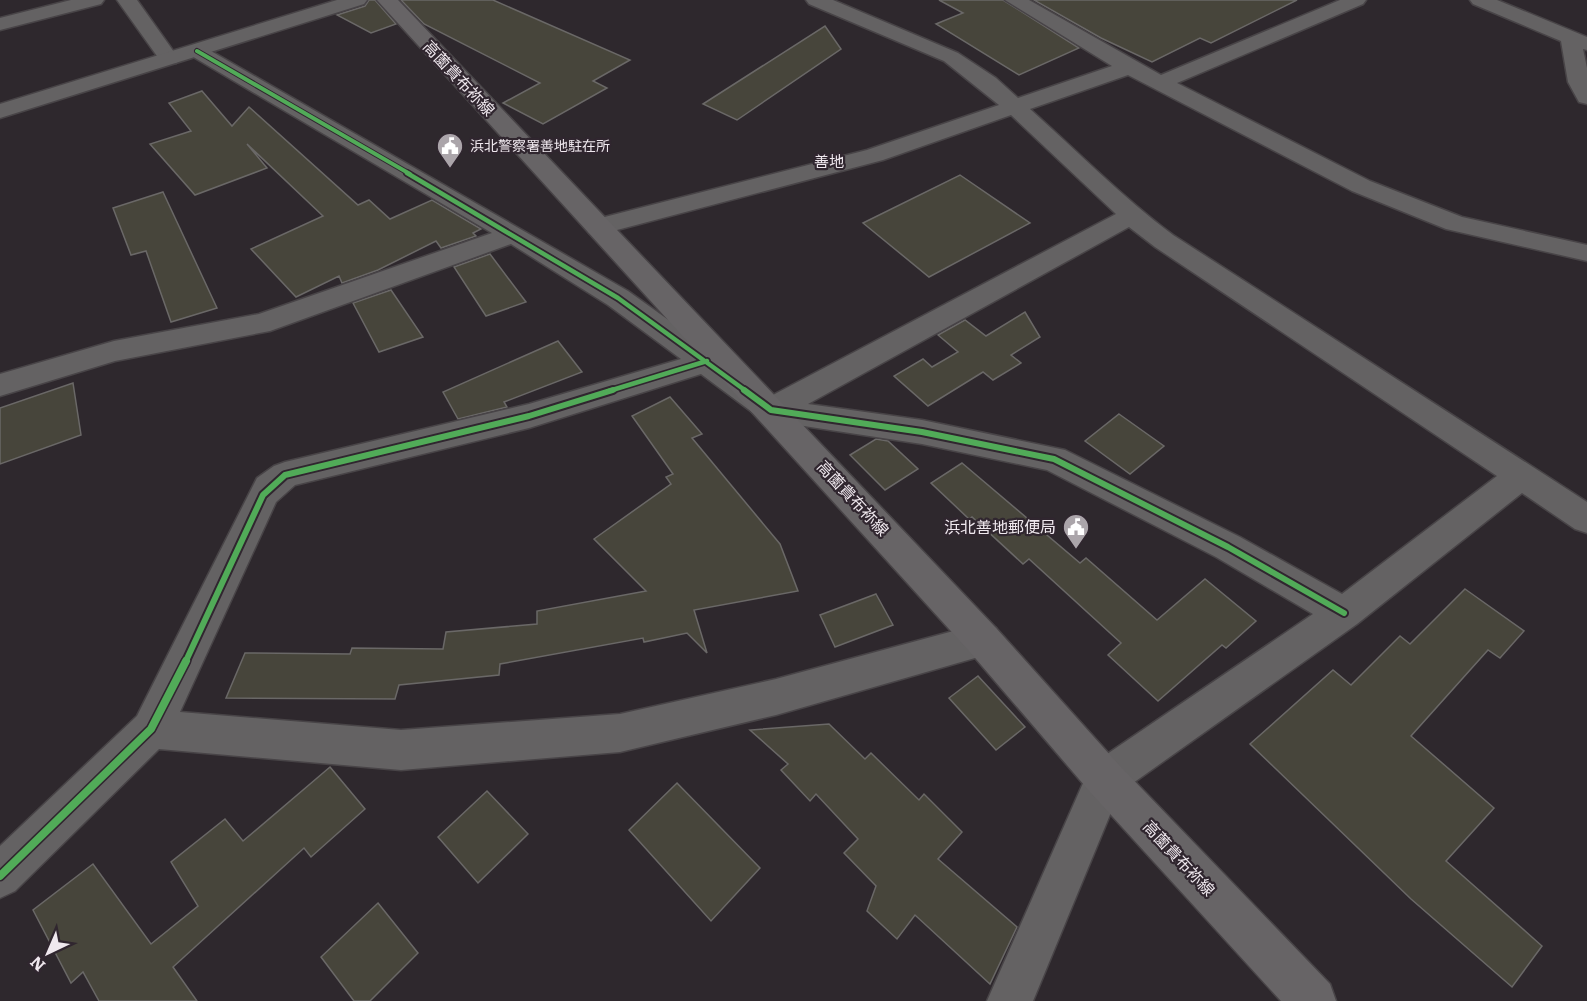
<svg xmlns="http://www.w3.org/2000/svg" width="1587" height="1001" viewBox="0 0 1587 1001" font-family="Literata,'Noto Sans JP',serif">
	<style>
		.building { fill: #47453b; stroke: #6a6867; stroke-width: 1.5 }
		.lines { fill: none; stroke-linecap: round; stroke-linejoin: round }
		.minor-casing { stroke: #484447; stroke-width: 3 }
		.tertiary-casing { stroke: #484447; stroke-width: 3 }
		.secondary-casing { stroke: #484447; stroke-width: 3 }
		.minor { fill: #646263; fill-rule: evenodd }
		.tertiary { fill: #646263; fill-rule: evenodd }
		.secondary { fill: #676466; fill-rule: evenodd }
		.cycleway-far3-casing { stroke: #30262f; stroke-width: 6 }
		.cycleway-far2-casing { stroke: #30262f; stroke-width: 8 }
		.cycleway-far1-casing { stroke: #30262f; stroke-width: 10 }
		.cycleway-casing { stroke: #30262f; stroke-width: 11 }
		.cycleway-far3 { stroke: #51ab58; stroke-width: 4 }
		.cycleway-far2 { stroke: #51ab58; stroke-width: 4.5 }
		.cycleway-far1 { stroke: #51ab58; stroke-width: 6 }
		.cycleway { stroke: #51ab58; stroke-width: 8 }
		.labels { text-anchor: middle; stroke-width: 4.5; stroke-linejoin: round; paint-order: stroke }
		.far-poi-label { font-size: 14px; fill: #efe8ee; stroke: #30262f; text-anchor: start }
		.far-neighbourhood-label { font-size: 15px; fill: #efe8ee; stroke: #30262f }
		.street-label { font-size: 16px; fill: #efe8ee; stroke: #30262f }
		.poi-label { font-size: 16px; fill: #efe8ee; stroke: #30262f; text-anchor: end }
	</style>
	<rect width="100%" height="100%" fill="#2e282d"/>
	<g class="building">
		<polygon points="369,0 375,0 396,24 371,33 337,15 365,6"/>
		<polygon points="401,0 493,0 630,60 593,81 607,88 543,124 503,103 540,83 424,24"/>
		<polygon points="939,0 1003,0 1079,48 1019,75 936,24 963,13"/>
		<polygon points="1034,0 1297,0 1211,43 1200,38 1152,62 1101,38"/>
		<polygon points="825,26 841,49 737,120 703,104"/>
		<polygon points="202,91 232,126 249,107 358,205 369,200 390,219 432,200 481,229 473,233 476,236 441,248 436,241 378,270 342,283 339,276 296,297 251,249 323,216 247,144 267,168 195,195 150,144 191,131 169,103"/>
		<polygon points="960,175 1030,223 929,277 863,223"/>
		<polygon points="163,192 217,308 171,322 146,251 131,255 113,208"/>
		<polygon points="490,254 526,302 486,316 454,267"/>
		<polygon points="391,290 423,337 379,352 353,303"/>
		<polygon points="1025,312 1040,337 1011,355 1021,363 993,380 983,372 928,406 894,376 923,359 932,367 958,352 938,335 965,320 986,336"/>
		<polygon points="558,341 582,372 504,402 507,407 458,419 443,392"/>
		<polygon points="73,383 81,435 0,464 0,408"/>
		<polygon points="670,397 702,434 692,438 780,544 798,591 694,610 707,653 687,633 644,642 643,638 500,664 499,675 399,685 395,699 226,698 245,653 350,654 352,648 443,649 446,632 537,624 537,611 646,591 594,539 671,484 666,477 673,474 632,416"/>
		<polygon points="1119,414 1164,446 1130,474 1085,441"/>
		<polygon points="876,439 888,441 918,469 885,490 850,455"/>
		<polygon points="962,463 1080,563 1086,558 1157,620 1205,579 1256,621 1226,648 1222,645 1158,701 1108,655 1121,643 1029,559 1023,564 972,517 969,519 931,483"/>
		<polygon points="1465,589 1524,631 1500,658 1488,650 1411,736 1494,808 1446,861 1542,946 1512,987 1411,899 1250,744 1333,670 1351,685 1400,636 1410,644"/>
		<polygon points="876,594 893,625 835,647 820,615"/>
		<polygon points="978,676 1025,727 996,750 949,698"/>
		<polygon points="829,724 865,759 871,753 919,800 924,794 962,832 938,859 1017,927 990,984 915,915 897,939 867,911 876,886 844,853 858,839 816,794 810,801 781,770 788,764 750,730"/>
		<polygon points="330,767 365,809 311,857 304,848 173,967 197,1001 99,1001 83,972 71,983 33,910 93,864 151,944 198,906 171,862 225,819 243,841"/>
		<polygon points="677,783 760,868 711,921 629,830"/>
		<polygon points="487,791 528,834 478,883 438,837"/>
		<polygon points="378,903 418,953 370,1001 354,1001 321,957"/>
	</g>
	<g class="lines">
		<g class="minor-casing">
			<g id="minor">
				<polygon points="71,0 104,0 101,4 0,30 0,18"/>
				<polygon points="117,0 137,0 179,59 176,63 162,63"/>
				<path d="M806,0H833L958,53L996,78L1018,98L1112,66L1005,0H1029L1161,75L1340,0H1366L1363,4L1177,83L1370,181L1462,217L1587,245V261L1446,229L1352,191L1128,75L1030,109C1077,151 1122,197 1173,235L1587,502V533L1575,529L1522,493L1357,624L1119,793L1033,1001H987L1091,765L1313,614L1216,557L1047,470L922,444L771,421L760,418L701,374L529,428L295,485L276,502L180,712L401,730L620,714L776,679L983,623L996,628L1001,640L996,652L776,715L620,752L401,770L159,749L15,891L0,898V846L137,716L257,478L274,466L285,462L529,404L681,359L608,305L511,244L270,331L115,361L0,396V374L114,341L259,314L492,233L190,55L187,51L190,47H204L628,291L773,395L1116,214L1011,115L883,160L598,235L589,233L585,227L589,221L867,150L999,105L944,61L809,4ZM1129,227L1155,247L1497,476L1342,594L1240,537L1065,450L922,420L808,404Z"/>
				<polygon points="1470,0 1497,0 1587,37 1587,50 1583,49 1587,68 1587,104 1579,102 1568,82 1561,41 1473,4"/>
			</g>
		</g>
		<g class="tertiary-casing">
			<polygon id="tertiary" points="337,0 367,0 364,4 0,118 0,104"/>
		</g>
		<g class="secondary-casing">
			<polygon id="secondary" points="377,0 398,0 996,628 1119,765 1330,984 1336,1001 1281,1001 1091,793 970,652"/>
		</g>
		<use href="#minor" class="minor"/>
		<use href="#tertiary" class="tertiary"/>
		<use href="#secondary" class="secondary"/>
		<g class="cycleway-far3-casing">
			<polyline id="cycleway-far3" points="197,51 410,174"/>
		</g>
		<g class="cycleway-far2-casing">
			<g id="cycleway-far2">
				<polyline points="407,173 618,298 746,391"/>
				<polyline points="609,391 707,361"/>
			</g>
		</g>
		<g class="cycleway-far1-casing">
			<g id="cycleway-far1">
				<polyline points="744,390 771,410 922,432 1054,459 1228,547 1344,613"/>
				<polyline points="185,663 263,495 285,475 529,416 613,390"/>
			</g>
		</g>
		<g class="cycleway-casing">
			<polyline id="cycleway" points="0,876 151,729 186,661"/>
		</g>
		<use href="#cycleway-far3" class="cycleway-far3"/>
		<use href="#cycleway-far2" class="cycleway-far2"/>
		<use href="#cycleway-far1" class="cycleway-far1"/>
		<use href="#cycleway" class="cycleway"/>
	</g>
	<defs>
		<g id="civic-pin" transform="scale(1.35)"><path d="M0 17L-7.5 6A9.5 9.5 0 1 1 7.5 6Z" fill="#aba5aa" stroke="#30262f"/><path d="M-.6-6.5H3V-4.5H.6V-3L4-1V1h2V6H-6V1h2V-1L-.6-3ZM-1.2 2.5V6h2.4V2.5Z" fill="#fff"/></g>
	</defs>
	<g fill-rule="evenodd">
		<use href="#civic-pin" x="450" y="146"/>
		<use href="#civic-pin" x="1076" y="527"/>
	</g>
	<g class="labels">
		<g class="far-poi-label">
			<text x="470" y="151">浜北警察署善地駐在所</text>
		</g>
		<g class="far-neighbourhood-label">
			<text x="829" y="167">善地</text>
		</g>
		<g class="street-label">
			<text transform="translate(459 78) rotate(47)" y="6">高薗貴布祢線</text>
			<text transform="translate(853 498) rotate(47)" y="6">高薗貴布祢線</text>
			<text transform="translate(1179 858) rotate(47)" y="6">高薗貴布祢線</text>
		</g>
		<g class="poi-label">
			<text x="1056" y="533">浜北善地郵便局</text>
		</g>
	</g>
	<g transform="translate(48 953) rotate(224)" stroke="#30262f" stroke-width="4.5" paint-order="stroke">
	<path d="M0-4.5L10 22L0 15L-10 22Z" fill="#efe8ee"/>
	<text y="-9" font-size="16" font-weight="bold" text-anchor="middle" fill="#efe8ee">N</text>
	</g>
</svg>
